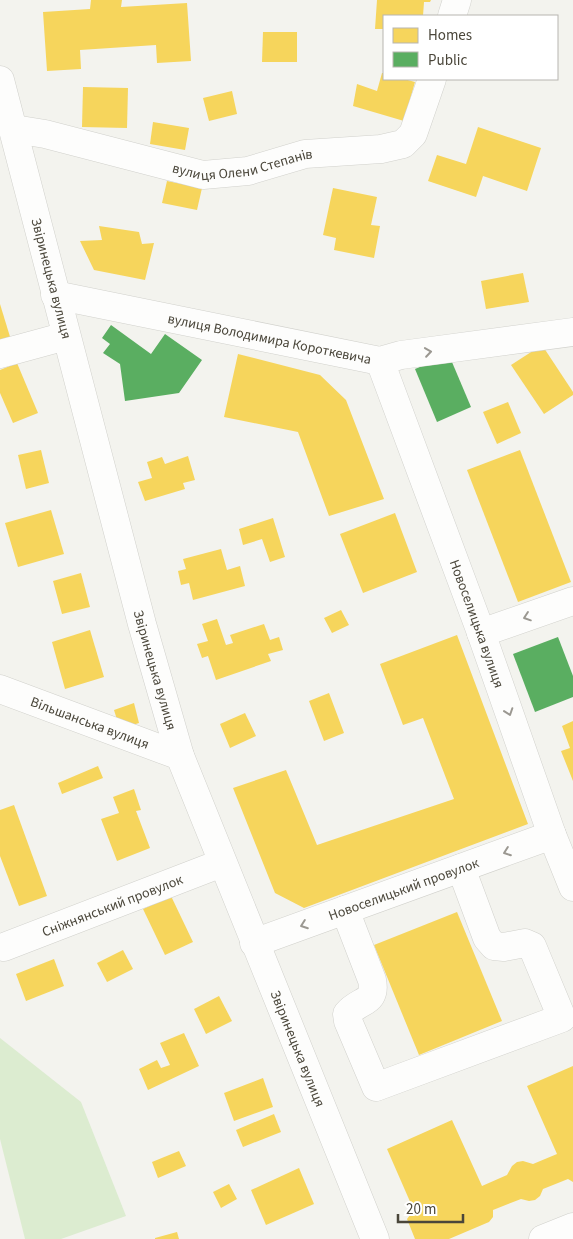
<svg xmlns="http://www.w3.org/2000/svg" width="573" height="1239" viewBox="0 0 573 1239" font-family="'Source Sans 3',sans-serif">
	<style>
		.green { fill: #dcecd0 }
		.homes { fill: #f6d55c }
		.public { fill: #5aae61 }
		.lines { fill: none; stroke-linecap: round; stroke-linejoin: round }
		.minor-casing { stroke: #d1d1cc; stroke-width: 29 }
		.minor { stroke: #fdfdfc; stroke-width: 28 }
		.oneway { stroke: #9b9891 }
		.labels { text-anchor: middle; stroke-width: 5; stroke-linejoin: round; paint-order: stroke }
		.street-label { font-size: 14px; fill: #4a463a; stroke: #fff }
	</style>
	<rect width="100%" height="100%" fill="#f3f3ee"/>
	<polygon class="green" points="0,1038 81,1102 126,1216 61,1239 25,1239 0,1139"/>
	<g class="homes">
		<polygon points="91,0 122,0 121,7 187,3 191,61 157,63 156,45 80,50 81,69 47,71 43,12 90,9"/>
		<polygon points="377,0 431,0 430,2 424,2 423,16 384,16 384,29 375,29"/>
		<polygon points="263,32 297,32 297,62 262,62"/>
		<polygon points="382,73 384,73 384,79 404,79 415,82 404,121 353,106 357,84 377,91"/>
		<polygon points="83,87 128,88 127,128 82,127"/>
		<polygon points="232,91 237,114 209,121 203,98"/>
		<polygon points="153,122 189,128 185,150 150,144"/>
		<polygon points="478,127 541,148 527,191 483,176 476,197 428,181 437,155 466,164"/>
		<polygon points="167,181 202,188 197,210 162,203"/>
		<polygon points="333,188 377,197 371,225 380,226 374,258 334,250 336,238 323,235"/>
		<polygon points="99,226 139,232 142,244 154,243 145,280 94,270 80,241 102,240"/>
		<polygon points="523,273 529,302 486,309 481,281"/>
		<polygon points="0,304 11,340 0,343"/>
		<polygon points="542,345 573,392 573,395 544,414 511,365"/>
		<polygon points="238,354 320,375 346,400 384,499 329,516 298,432 224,417"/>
		<polygon points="17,363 38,413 13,423 0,393 0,370"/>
		<polygon points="508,402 521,433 497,444 483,412"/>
		<polygon points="41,450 49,483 26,489 18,455"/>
		<polygon points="520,450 571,582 518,602 467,470"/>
		<polygon points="188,456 195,480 183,483 185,489 145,501 138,482 152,478 147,462 162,457 165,464"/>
		<polygon points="51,510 64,554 18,567 5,523"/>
		<polygon points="395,513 417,572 363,593 340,534"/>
		<polygon points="273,518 285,557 270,562 262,539 243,545 239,529"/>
		<polygon points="221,549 227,570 240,566 245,586 193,600 189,583 181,585 178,571 186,569 183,559"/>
		<polygon points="81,573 90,607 62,614 53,581"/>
		<polygon points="341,610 349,625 332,633 324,618"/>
		<polygon points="217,619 226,645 233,643 230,635 264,624 270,640 279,637 283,650 268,654 271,661 216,680 208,656 202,658 197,644 208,641 202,624"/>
		<polygon points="90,630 104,677 65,689 52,642"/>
		<polygon points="457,635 528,824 304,908 275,893 233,788 286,770 317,845 454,799 423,718 403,725 380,664"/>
		<polygon points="329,693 344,733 324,741 309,701"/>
		<polygon points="134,703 139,723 120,729 114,710"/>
		<polygon points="245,713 256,736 230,748 220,724"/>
		<polygon points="573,721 573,781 561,751 570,748 562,726"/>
		<polygon points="98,766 103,778 62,794 58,783"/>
		<polygon points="134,789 141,810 136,811 150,848 117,861 101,819 119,813 113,797"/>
		<polygon points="14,805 47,896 19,906 0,856 0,810"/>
		<polygon points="171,896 193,942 165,955 143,909"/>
		<polygon points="457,912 502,1021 419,1055 374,945"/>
		<polygon points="123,950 133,969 107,982 97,963"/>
		<polygon points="54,959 64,986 26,1001 16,974"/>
		<polygon points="219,996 232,1021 206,1034 194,1009"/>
		<polygon points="184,1033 199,1066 148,1090 139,1069 157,1060 161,1068 170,1065 160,1043"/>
		<polygon points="573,1066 573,1182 568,1179 543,1189 540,1196 535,1200 529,1201 521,1199 493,1210 493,1217 489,1222 449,1239 415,1239 407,1219 410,1215 415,1213 387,1149 452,1120 482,1186 507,1175 512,1166 517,1162 523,1161 533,1164 557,1154 527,1086"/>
		<polygon points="263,1078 273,1107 234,1121 224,1093"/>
		<polygon points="274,1114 281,1132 243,1147 236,1130"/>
		<polygon points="179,1151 186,1166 158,1178 152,1162"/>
		<polygon points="299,1168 314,1204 266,1225 251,1190"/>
		<polygon points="229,1184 237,1199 221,1208 213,1192"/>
		<polygon points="177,1232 179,1239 155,1239 155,1238"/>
	</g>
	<g class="public">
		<polygon points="111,325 151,354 165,334 202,360 179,393 125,401 120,364 103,353 110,344 102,338"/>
		<polygon points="449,355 471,407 437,422 415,369"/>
		<polygon points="558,637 573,676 573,697 535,712 513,654"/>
	</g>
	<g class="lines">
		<g class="minor-casing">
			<g id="minor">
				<polyline points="452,16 457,0"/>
				<path id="s1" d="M0,80L142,624L180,756L375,1239"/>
				<path id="s2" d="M14,129L45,134L203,175L248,171L305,154L381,149L403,144L413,134L432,79"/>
				<path id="s3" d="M55,295L380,361L401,355L573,332"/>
				<polyline points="0,354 66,336"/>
				<path id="s4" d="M380,361L479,627L552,835L573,887"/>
				<polyline points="481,633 573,601"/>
				<path id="s5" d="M0,689L180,756"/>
				<path d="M345,910L372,980C377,1004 359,999 347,1014L348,1021L376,1087L562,1018L532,946L525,943L504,947L494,946L487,938L461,868"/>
				<path id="s6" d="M254,943L552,835"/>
				<path id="s7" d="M4,947L222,863"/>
				<polyline points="543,1239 573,1227"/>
			</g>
		</g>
		<use href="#minor" class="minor"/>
	</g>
	<defs><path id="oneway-chevron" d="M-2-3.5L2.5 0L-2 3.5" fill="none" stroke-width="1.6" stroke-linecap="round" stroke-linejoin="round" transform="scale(1.25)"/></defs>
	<g class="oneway">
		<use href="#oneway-chevron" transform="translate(428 352) rotate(-8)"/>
		<use href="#oneway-chevron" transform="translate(527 617) rotate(161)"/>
		<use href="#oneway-chevron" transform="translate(509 712) rotate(71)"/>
		<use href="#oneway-chevron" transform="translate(507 852) rotate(160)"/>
		<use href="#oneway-chevron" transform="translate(304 925) rotate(160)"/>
	</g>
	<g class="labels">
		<g class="street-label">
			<text dy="5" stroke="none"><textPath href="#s2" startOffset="235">вулиця Олени Степанів</textPath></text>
			<text dy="5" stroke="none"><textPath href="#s1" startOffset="205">Звіринецька вулиця</textPath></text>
			<text dy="5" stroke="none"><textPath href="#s3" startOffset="219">вулиця Володимира Короткевича</textPath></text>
			<text dy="5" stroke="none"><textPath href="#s4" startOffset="280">Новоселицька вулиця</textPath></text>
			<text dy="5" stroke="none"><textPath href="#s1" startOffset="610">Звіринецька вулиця</textPath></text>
			<text dy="5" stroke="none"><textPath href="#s5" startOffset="96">Вільшанська вулиця</textPath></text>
			<text dy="5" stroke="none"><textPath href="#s6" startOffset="159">Новоселицький провулок</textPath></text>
			<text dy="5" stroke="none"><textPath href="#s7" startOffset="116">Сніжнянський провулок</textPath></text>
			<text dy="5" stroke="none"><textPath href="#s1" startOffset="1015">Звіринецька вулиця</textPath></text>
		</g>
	</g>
	<rect x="383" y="15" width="175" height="65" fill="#ffffff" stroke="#b7b5b0"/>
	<rect x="393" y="28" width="25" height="15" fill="#f6d55c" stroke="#b7b5b0"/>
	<text x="428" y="40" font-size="15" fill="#4a463a">Homes</text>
	<rect x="393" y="52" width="25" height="15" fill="#5aae61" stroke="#b7b5b0"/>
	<text x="428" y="65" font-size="15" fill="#4a463a">Public</text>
	<path d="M398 1214v8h65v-8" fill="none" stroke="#4a463a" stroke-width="2.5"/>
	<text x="406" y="1214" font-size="15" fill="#4a463a" stroke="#ffffff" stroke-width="4" paint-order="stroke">20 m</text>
</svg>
